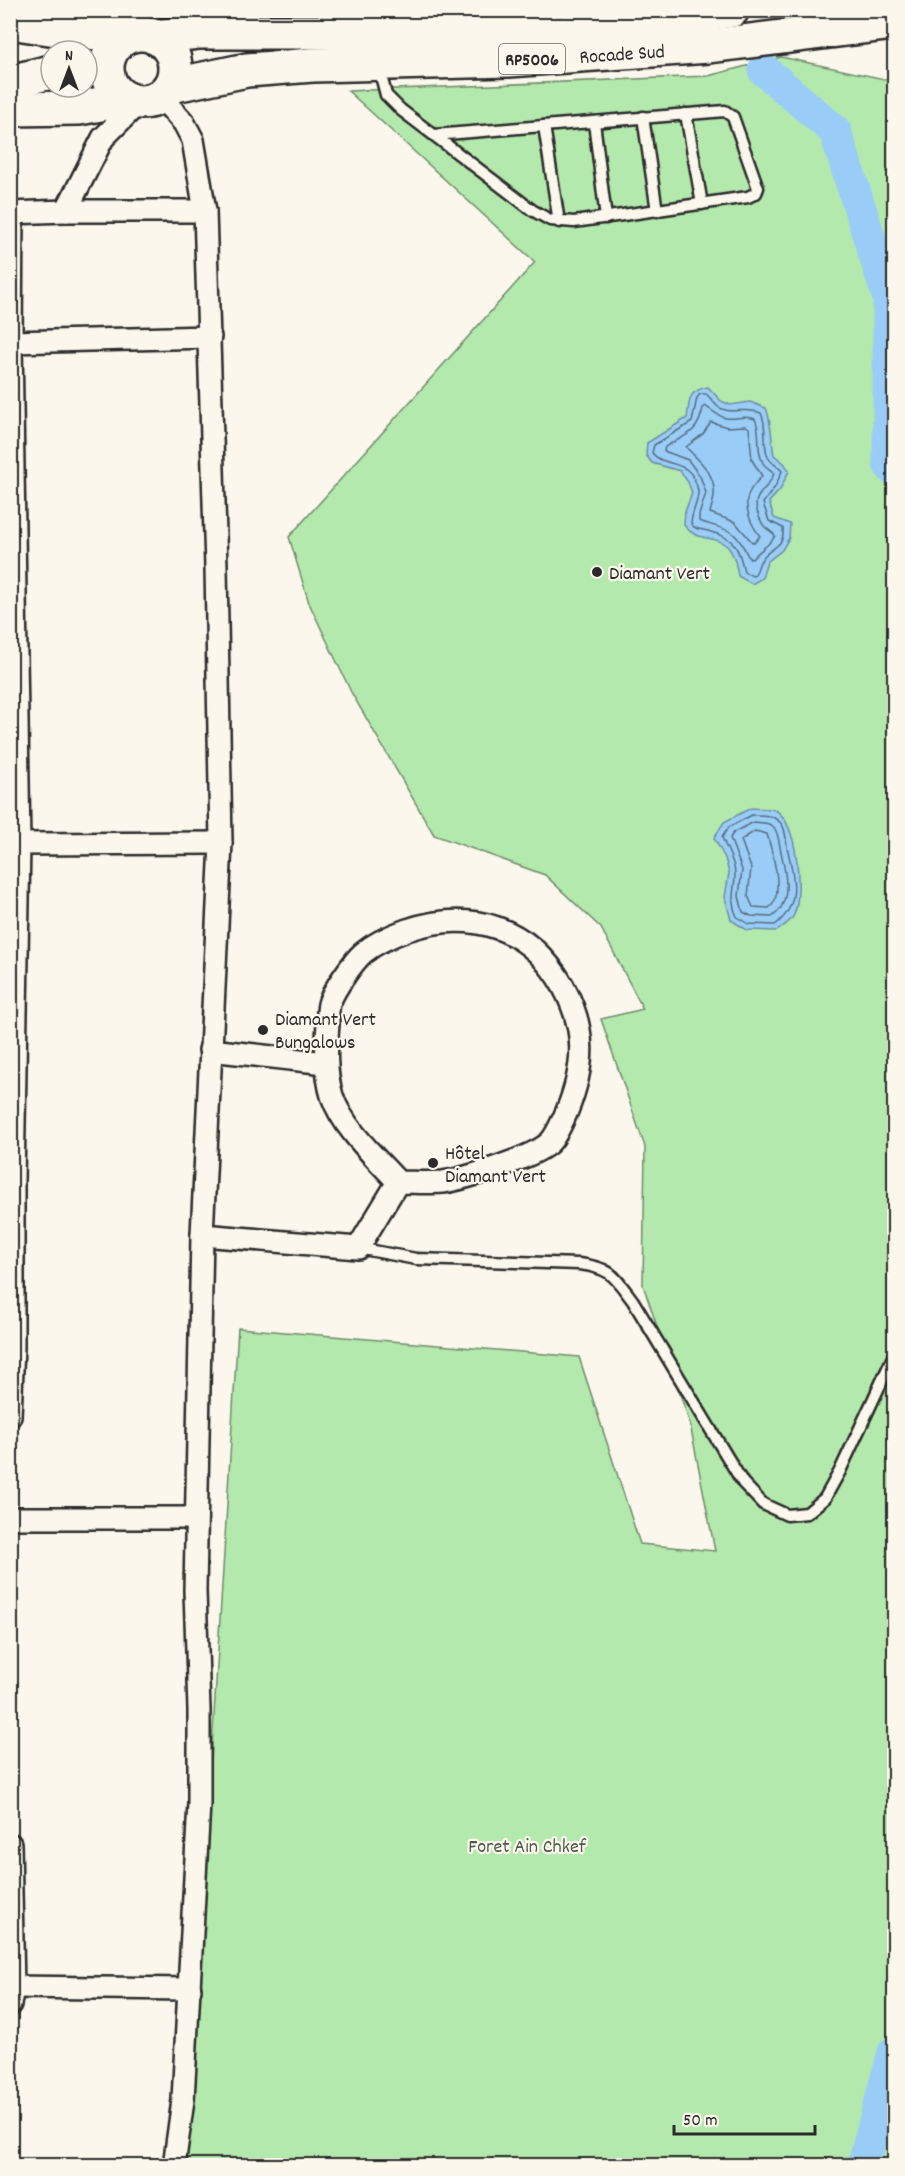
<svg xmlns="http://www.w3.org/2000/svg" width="905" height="2176" viewBox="0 0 905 2176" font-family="Dekko,sans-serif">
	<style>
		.green { fill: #b3e9ac; stroke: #6f8a6c; stroke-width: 1.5 }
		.water { fill: #99cdf7; stroke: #6d8ca5; stroke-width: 1.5 }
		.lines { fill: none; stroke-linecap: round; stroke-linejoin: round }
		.shore { stroke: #576c7d; stroke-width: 1.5 }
		.river { stroke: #99cdf7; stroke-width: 33 }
		.lane-casing { stroke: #2b2b2b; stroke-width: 15 }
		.street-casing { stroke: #2b2b2b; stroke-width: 26 }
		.highway-casing { stroke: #2b2b2b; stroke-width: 38 }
		.lane { stroke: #fbf7ec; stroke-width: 10 }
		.street { stroke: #fbf7ec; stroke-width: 21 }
		.highway { stroke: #fbf7ec; stroke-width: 33 }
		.poi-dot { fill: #2b2b2b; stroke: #fbf7ec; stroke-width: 2 }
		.labels { text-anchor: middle; stroke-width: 4.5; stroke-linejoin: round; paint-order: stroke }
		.shield { fill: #fbf7ec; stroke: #696865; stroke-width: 1.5 }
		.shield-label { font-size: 18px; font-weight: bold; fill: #2b2b2b }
		.street-label { font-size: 20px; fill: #2b2b2b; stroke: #fbf7ec }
		.poi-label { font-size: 20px; fill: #2b2b2b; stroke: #fbf7ec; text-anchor: start }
		.park-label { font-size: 20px; fill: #4d5a4b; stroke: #fbf7ec }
	</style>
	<rect width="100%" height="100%" fill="#fbf7ec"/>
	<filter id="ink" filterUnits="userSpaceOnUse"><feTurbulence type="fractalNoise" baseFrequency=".0167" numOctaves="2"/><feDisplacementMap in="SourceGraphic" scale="12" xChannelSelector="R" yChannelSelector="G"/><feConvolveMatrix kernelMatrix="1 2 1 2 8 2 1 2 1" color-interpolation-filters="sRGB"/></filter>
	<g filter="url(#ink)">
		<polygon class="green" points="781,57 894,81 894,2165 186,2166 238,1328 579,1357 640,1544 715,1551 690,1424 643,1285 645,1147 601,1019 643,1009 601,928 545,875 434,835 351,692 309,603 289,537 535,262 348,91 708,76"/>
		<g class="water">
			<path d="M708,387L721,401L730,405L750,402L766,408C772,423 771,439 774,455L784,463L789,471L780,490L769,502L774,518L790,524L789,538L782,550L767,562L762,578L752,584L738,576C731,522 704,551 684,525L685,512L692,493L688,482L680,471L652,463L646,455L647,443L687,418C690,400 687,391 708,387Z"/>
			<path d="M751,808C758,809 769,808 775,810C798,821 803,893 794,915C791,922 783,926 777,931L747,930L731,920L725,897L729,873L725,858L714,838L724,822Z"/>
		</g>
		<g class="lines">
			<g class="shore">
				<path d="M700,394H706C710,397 713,402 717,406C729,416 745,406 761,413C768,427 762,443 768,457C771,463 778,466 782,471L775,487L763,503L769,521L783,528C785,549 770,546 762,559C757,565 759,571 753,576L744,572C738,542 732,537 704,530C698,529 695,529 691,524C691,513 699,501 698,491C692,456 664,469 652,453L654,445L692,422L697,398Z"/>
				<path d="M705,406C712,410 717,416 726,418C736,420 745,414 755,419C762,432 755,449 763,463C765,467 770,469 774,473C767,495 746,492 762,523C765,530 772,530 775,536C770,545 759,550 752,559L749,558C734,525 729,532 699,521V515L706,493L700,476L688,460L664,451L665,447C687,434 698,434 703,408Z"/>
				<path d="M711,422L727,427L746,426L749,428L752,460L762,476C758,481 753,485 750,491C742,505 751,525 760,536L755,542H752L735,522L710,513C711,507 714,501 714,495C716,473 698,460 686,447L703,434Z"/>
				<path d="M752,815C763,815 775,814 782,825C786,830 786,841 787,847C794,876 802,905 775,925L749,924L737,917C729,899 735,891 735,874C735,861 726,849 722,837L729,827Z"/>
				<path d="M754,822C761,823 771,822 775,829C778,834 779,842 780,847C785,870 794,902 772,917L751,916L743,912L739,896L742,870L730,838L734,832Z"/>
				<path d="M755,831L767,834C772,852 786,896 769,908L753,907L748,896L751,868L741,840Z"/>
			</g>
			<g class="river">
				<polyline points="764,70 835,131 889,299 889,464 894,470"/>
				<polyline points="863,2166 894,2052"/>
			</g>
			<g class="lane-casing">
				<g id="lane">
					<polyline points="379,68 386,95 401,110 532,210 550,220 574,222 748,197 756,193 758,188 733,117 725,111 434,135"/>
					<polyline points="686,114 702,204"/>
					<polyline points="643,117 657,211"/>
					<polyline points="594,122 606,218"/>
					<polyline points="544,126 559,222"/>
					<path d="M358,1248L416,1259L579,1264C612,1268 614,1276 633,1301L743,1483L763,1504L787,1515L807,1513L825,1498L840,1471L894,1355"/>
				</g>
			</g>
			<g class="street-casing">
				<g id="street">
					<polyline points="160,96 184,123 193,140 205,211 216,567 221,843 202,1235 195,1591 199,1710 199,1803 183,2100 174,2166"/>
					<polyline points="66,211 103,138 139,102"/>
					<polyline points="10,213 66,211 205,211"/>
					<polyline points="11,342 210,337"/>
					<polyline points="10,841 19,844 221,843"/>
					<polyline points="210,1050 326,1063"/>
					<path d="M202,1235L358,1248L398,1182C413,1182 428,1183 443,1182C465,1179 534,1157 549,1143C556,1137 563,1120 567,1111C585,1066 587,1030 563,986C529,926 471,909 407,930C393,935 375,943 363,953C353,962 335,988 330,1001C327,1008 328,1017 328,1024C326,1048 325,1072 332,1096C343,1128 375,1157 398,1182"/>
					<polyline points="10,1416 13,1347 13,1181 19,844 11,342 12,213"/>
					<polyline points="10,1518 196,1518"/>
					<polyline points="10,1844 13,1988 10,2004"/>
					<polyline points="10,1987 190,1989"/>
				</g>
			</g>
			<g class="highway-casing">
				<g id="highway">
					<polyline points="10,22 69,31 132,35"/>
					<circle cx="141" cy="68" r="34"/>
					<polyline points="154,37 198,32 562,32 658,22 732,10"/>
					<polyline points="10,82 51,72"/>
					<polyline points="170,86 247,70 313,65 509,60 709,46 894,23"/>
					<polyline points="10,109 79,108 127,99"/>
				</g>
			</g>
			<use href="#lane" class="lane"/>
			<use href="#street" class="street"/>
			<use href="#highway" class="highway"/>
		</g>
	</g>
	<g class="poi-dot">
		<circle cx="597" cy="572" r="6"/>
		<circle cx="263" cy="1030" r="6"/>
		<circle cx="433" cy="1163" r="6"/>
	</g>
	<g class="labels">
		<rect class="shield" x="499" y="44" width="66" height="30" rx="4.5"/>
		<g class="shield-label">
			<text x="532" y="65">RP5006</text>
		</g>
		<g class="street-label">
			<text transform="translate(622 53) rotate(-4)" y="7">Rocade Sud</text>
		</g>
		<g class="poi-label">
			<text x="609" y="579">Diamant Vert</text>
			<text x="275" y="1025">Diamant Vert<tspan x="275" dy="23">Bungalows</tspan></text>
			<text x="445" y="1159">Hôtel<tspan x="445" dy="23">Diamant Vert</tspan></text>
		</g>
		<g class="park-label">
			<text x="527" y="1852">Foret Ain Chkef</text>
		</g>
	</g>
	<rect width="905" height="2176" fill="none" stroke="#fbf7ec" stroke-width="36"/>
	<rect x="18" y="18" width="869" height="2140" fill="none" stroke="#2b2b2b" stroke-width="2" filter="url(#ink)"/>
	<g transform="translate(69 69)"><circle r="28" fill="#fbf7ec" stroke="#a8a59f" stroke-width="1.5"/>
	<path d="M0-4.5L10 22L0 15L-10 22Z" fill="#2b2b2b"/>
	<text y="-9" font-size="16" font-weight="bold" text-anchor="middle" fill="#2b2b2b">N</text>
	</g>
	<path d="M674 2125v9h141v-9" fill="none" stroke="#2b2b2b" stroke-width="3"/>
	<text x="683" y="2125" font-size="18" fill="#2b2b2b" stroke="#fbf7ec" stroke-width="4.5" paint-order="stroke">50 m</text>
</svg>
